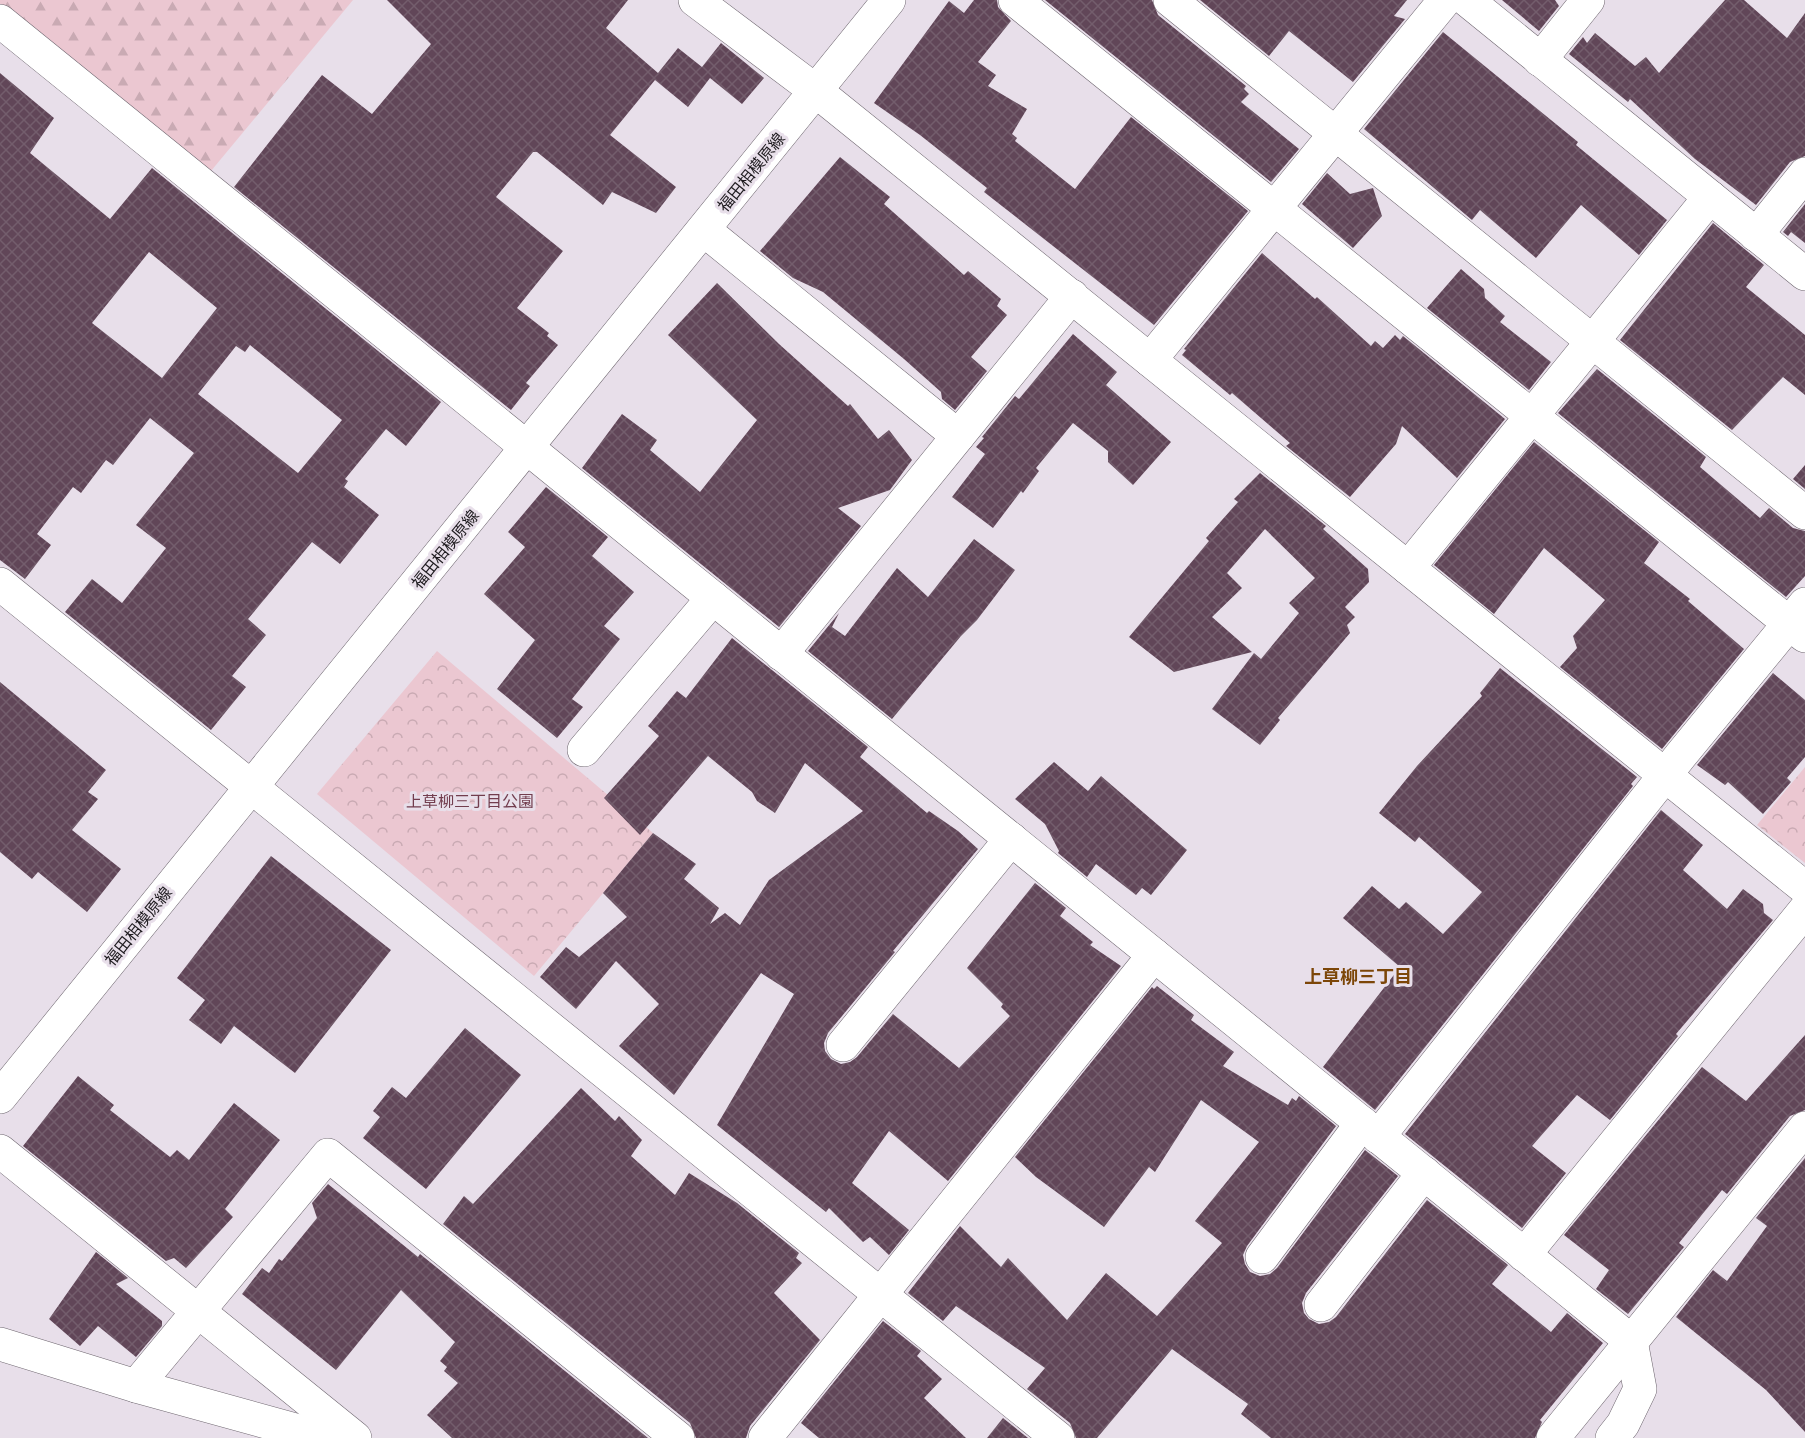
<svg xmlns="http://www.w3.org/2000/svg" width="1805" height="1438" viewBox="0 0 1805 1438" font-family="Lato,'Noto Sans JP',sans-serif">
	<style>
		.forest { fill: url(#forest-firs) }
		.park { fill: url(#park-crowns) }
		.building { fill: url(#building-cross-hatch); fill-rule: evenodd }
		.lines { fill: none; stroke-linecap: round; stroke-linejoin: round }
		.minor-casing { stroke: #6f6770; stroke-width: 34 }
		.minor { stroke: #fff; stroke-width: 33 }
		.labels { text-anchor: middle; stroke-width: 6; stroke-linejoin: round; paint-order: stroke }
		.street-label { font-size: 16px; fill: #1d1a1e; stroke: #e8dfea }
		.park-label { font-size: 16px; fill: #723d4e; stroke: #e8dfea }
		.neighbourhood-label { font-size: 18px; font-weight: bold; fill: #7c4608; stroke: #e8dfea }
	</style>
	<defs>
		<pattern id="forest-firs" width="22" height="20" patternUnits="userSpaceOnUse" patternTransform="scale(1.5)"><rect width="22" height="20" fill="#ebc7d1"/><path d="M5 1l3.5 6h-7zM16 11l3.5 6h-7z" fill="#c9aab3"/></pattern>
		<pattern id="park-crowns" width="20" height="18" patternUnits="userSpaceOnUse" patternTransform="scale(1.5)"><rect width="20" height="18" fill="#ebc7d1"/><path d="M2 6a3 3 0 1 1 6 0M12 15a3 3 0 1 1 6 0" fill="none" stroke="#c9aab3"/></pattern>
		<pattern id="building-cross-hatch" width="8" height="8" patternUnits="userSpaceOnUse" patternTransform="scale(1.5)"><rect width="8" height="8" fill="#614658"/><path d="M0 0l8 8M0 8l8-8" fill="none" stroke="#735d6c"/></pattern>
	</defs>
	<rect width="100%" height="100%" fill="#e8dfea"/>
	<polygon class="forest" points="0,0 353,0 206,177 0,4"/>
	<g class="park">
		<polygon points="437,651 653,833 534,976 317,794"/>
		<polygon points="1805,767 1805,863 1757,825"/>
	</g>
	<g class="building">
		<polygon points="387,0 628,0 606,28 658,73 678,48 702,67 721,43 764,78 742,104 710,78 688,107 655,80 610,135 676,187 656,213 612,192 603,205 537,152 533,152 496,197 563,251 517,308 549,333 547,336 558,345 526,383 530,386 511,410 234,187 322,75 372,114 431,44"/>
		<polygon points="974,0 997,0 998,7 1011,21 978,62 996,75 988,86 1027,109 1012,134 1017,138 1015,141 1075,189 1131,117 1248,211 1154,325 984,192 987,188 920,135 874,103 949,1 964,13"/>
		<polygon points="1045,0 1152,0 1158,15 1246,86 1244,89 1249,94 1241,102 1299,149 1271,182"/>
		<polygon points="1200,0 1407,0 1394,16 1405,19 1353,82 1289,31 1269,56"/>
		<polygon points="1502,0 1555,0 1559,6 1539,31"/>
		<polygon points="1725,0 1744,0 1787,38 1805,13 1805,156 1790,162 1756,205 1695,159 1630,99 1628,102 1569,54 1583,37 1587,43 1595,33 1635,66 1646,57 1659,73"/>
		<polygon points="1443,32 1578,142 1576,145 1667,220 1639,255 1581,205 1536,258 1480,210 1472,220 1364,129"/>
		<path d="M0,73L54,118L30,153L110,219L152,168L441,402L406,446L386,429L345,479L348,481L344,487L379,515L340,564L312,542L248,619L266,635L232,676L246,687L211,730L65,612L92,579L122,603L166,548L136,525L194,453L150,418L113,465L106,460L81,493L73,487L37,534L51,545L25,579L0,560ZM149,252L217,308L162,378L92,323ZM250,345L342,420L298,473L198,394L236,346L245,352Z"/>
		<polygon points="840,157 890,197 884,204 964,275 968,271 1001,299 997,306 1007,315 971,357 987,371 955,410 942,399 941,392 904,359 823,292 793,278 760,251"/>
		<polygon points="1327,173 1350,194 1373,188 1382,216 1353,248 1302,204"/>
		<polygon points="1805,204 1805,243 1791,232 1788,236 1783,232"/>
		<polygon points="1713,223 1764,265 1746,287 1805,335 1805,395 1783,377 1732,430 1620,340"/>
		<polygon points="1262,253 1315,299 1317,297 1371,346 1375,341 1383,348 1395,335 1400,340 1403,336 1505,419 1457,478 1402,426 1396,444 1350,497 1286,446 1290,443 1232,393 1230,395 1182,355 1186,350 1184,349"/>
		<polygon points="1461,269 1484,289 1485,298 1505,316 1500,322 1551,362 1529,390 1427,308"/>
		<polygon points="717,283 779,344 848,406 850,404 878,439 889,430 912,460 890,490 838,508 861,526 779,627 582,468 622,414 657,440 650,450 700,492 757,420 668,335"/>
		<polygon points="1073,334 1117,372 1106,385 1171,442 1133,485 1108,462 1108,451 1073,423 1036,468 1039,471 1023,493 1021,491 993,528 952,497 985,454 976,447 984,438 982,437 1015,396 1019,399"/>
		<polygon points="1597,369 1706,457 1700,467 1760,518 1769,508 1793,528 1805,531 1805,576 1786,597 1558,413"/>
		<polygon points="1534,442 1659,542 1644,563 1690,599 1688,601 1744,649 1662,749 1560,667 1577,648 1573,636 1605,600 1544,548 1494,614 1434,565"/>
		<polygon points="1805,465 1805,489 1793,479"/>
		<polygon points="1260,473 1326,526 1323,529 1368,569 1369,582 1345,607 1355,617 1347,625 1350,633 1278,718 1280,720 1260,745 1212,709 1254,653 1261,659 1299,613 1289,603 1315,578 1265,529 1227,573 1242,588 1212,617 1252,652 1174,672 1129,637 1209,541 1206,538 1238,502 1234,499"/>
		<polygon points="546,487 608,537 592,556 634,592 604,626 620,639 572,699 583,707 557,738 497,689 535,640 484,594 525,547 508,532"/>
		<polygon points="974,539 1015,570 977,620 961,636 892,719 808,651 839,613 832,627 845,636 897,568 928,597"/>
		<polygon points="732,638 868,747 860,757 927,813 929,811 958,831 978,849 893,951 895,952 828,1033 824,1043 825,1051 831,1059 841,1064 850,1062 857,1057 893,1014 959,1068 1010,1016 1001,1007 1003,1004 967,968 1035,883 1066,908 1060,916 1093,942 1090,945 1121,966 948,1181 889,1131 852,1183 909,1230 889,1255 870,1237 863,1242 829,1208 826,1212 717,1125 794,994 761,973 674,1095 619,1046 659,1004 616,961 576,1009 540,977 566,947 579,957 627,917 603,893 653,833 696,864 684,879 719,908 710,924 725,913 740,925 769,880 863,811 805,763 775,813 757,801 752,792 708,756 640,835 604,798 659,736 648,726 677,691 686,698"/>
		<polygon points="1500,668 1637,777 1631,784 1633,786 1375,1110 1323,1067 1400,967 1343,918 1372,886 1399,909 1406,902 1443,934 1482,892 1419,837 1415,842 1379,813 1417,766 1482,696 1480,693"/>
		<polygon points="1773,673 1805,700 1805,757 1787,778 1791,782 1763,814 1728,782 1725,785 1697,765"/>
		<polygon points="0,682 106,770 88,792 98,799 72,830 121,869 87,912 38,872 32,879 0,852"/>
		<polygon points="1054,762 1088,791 1101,776 1187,850 1151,895 1142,888 1136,895 1096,864 1087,877 1058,853 1059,851 1045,824 1015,799"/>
		<polygon points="1661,810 1703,845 1683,870 1727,909 1743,889 1763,904 1764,913 1773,920 1676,1034 1678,1036 1610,1120 1577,1095 1532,1146 1566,1173 1522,1228 1405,1134"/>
		<polygon points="271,856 391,950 295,1073 234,1026 221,1044 189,1020 205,1000 177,978"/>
		<polygon points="1157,986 1194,1015 1191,1020 1234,1052 1223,1066 1288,1105 1292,1098 1296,1101 1299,1096 1336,1126 1247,1246 1243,1255 1245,1264 1250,1272 1260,1276 1270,1274 1277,1268 1365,1150 1398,1176 1306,1293 1302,1303 1304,1313 1309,1319 1319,1324 1329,1322 1336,1317 1427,1200 1508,1265 1492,1284 1551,1332 1567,1313 1603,1343 1540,1420 1542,1422 1535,1438 1271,1438 1241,1414 1248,1404 1172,1349 1097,1438 1076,1438 1070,1423 1027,1389 1045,1368 956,1306 943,1321 908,1293 960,1226 1001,1267 1008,1258 1067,1320 1106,1273 1157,1316 1222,1243 1195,1221 1259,1142 1201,1100 1155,1172 1149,1167 1104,1227 1036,1177 1015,1157 1152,987 1154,989"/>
		<polygon points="465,1028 521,1075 426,1189 363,1138 380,1117 373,1111 392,1087 406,1098"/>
		<polygon points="1805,1035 1805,1110 1790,1116 1727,1194 1722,1190 1679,1243 1684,1247 1628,1314 1596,1289 1609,1270 1564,1235 1702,1067 1746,1101"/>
		<polygon points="78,1076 114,1105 110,1110 170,1157 177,1150 189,1160 234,1103 280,1140 225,1209 233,1217 186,1268 174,1258 166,1261 23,1146"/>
		<polygon points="581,1088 615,1121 619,1116 642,1140 631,1156 675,1195 689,1173 737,1203 799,1253 796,1258 802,1263 774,1293 820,1340 750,1426 746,1438 696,1438 690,1423 443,1224 464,1196 473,1204"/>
		<polygon points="1805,1158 1805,1432 1766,1390 1676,1317 1713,1270 1727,1281 1767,1226 1756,1218"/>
		<polygon points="328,1184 418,1257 420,1254 648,1438 452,1438 427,1415 458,1383 444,1371 447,1367 440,1361 455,1342 401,1290 336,1370 242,1294 262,1268 269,1273 279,1259 282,1261 317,1218 312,1203"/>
		<polygon points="96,1252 128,1278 116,1284 162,1321 162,1326 136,1357 98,1326 80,1346 49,1319"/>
		<polygon points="883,1321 921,1351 917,1356 942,1379 924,1398 966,1438 819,1438 801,1423"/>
		<polygon points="1003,1418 1028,1438 987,1438"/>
	</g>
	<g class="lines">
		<g class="minor-casing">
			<g id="minor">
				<polyline points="695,0 816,91 1805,888"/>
				<polyline points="1015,0 1805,636"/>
				<polyline points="1170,0 1805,513"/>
				<polyline points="1467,0 1805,274"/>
				<polyline points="0,21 1631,1341 1640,1389 1623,1424 1612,1438"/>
				<polyline points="1540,60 1588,0"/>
				<polyline points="704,230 958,436"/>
				<polyline points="1756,235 1805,174"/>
				<polyline points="1150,360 1445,0"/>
				<polyline points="1408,568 1710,197"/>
				<polyline points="0,584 1058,1438"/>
				<polyline points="781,654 1072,296"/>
				<polyline points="584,750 713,598"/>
				<polyline points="843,1045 1011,839"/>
				<polyline points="0,1097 889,0"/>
				<polyline points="1378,1137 1681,755 1805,604"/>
				<polyline points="0,1151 355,1438"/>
				<polyline points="1524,1255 1805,910"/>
				<polyline points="1262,1257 1362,1123"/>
				<polyline points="1321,1305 1424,1173"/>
				<polyline points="0,1344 136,1386 324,1438"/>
				<polyline points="136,1386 328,1155 678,1438"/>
				<polyline points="765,1438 1154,955"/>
				<polyline points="1553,1438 1805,1128"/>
			</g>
		</g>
		<use href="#minor" class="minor"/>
	</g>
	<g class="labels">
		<g class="street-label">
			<text transform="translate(751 172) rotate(-51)" y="6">福田相模原線</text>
			<text transform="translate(445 549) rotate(-51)" y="6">福田相模原線</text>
			<text transform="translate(138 926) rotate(-51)" y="6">福田相模原線</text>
		</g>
		<g class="park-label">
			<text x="470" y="807">上草柳三丁目公園</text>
		</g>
		<g class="neighbourhood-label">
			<text x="1358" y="983">上草柳三丁目</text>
		</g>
	</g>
</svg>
